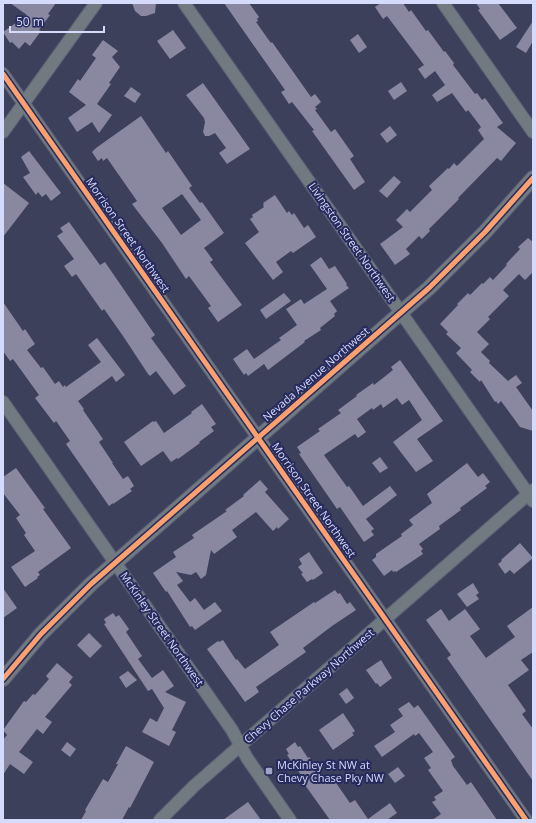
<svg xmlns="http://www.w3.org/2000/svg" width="536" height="823" viewBox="0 0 536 823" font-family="'Open Sans',sans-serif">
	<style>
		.building { fill: #8988a0; fill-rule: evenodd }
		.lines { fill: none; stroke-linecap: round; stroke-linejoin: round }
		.minor-casing { stroke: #5a5e75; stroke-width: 14 }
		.tertiary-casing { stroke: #5a5e75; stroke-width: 16 }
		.minor { stroke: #707a80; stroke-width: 12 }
		.tertiary { stroke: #707a80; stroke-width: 14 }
		.cycleway-casing { stroke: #262a5c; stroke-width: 8 }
		.cycleway { stroke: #fca06f; stroke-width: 5 }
		.poi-dot { fill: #9fa5c3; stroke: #262a5c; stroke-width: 1.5 }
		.labels { text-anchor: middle; stroke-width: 4; stroke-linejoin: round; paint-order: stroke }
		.street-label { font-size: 11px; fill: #d5dbfb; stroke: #262a5c }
		.poi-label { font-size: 11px; fill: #d5dbfb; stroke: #262a5c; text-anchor: start }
	</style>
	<rect width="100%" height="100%" fill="#3c405b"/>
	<g class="building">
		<polygon points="10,3 56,3 48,14 50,15 39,30 41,31 30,46 25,42 19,49 12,42 10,43 3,32 27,15"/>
		<polygon points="132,3 156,3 155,13 146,16 141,16 135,11"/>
		<polygon points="224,3 249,3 259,17 257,19 258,21 256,22 268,39 271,43 272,42 311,97 315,94 321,102 315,107 317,109 315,110 331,132 335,129 354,156 350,159 365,182 354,190 312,131 314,130 292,102 289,104 281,92 285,90"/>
		<polygon points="381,3 403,3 409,12 411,10 426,31 428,30 444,52 445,51 454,63 453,65 475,94 477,93 482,100 485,98 503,123 497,127 516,143 501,161 497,158 458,198 459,199 429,229 430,231 422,239 419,236 406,249 410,254 395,265 380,244 403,227 396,220 407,209 410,212 432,190 429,186 448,168 449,169 454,163 457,166 484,139 478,130 481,127 468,110 466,112 452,93 437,102 432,95 445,85 435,71 425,79 418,69 424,65 387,16 383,19 375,7"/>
		<polygon points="476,3 498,3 517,28 500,40 478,10 480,9"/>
		<polygon points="533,21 533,41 526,53 516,47"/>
		<polygon points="173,30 186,48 170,59 157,41"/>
		<polygon points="358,34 367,47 359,53 350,40"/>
		<polygon points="103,40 118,51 112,57 120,67 109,83 111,84 97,104 112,115 99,133 92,122 77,132 68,118 86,105 69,92 78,79 80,81 96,58 92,55"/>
		<polygon points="401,82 407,91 394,100 388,91"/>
		<polygon points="203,83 250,149 227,164 219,153 226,148 215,133 209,136 205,136 203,132 205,122 204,118 186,95"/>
		<polygon points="131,87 141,94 135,103 124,96"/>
		<path d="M141,116L166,153L168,151L192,186L189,188L200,203L202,202L224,233L204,248L213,260L210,262L242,305L218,322L208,308L211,306L189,276L186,279L162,243L132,204L137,201L107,158L103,161L102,158L98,161L92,152L96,148ZM182,194L201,220L181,235L162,208Z"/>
		<polygon points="390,126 397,135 387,143 380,134"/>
		<polygon points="29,151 61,193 51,201 46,194 42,197 38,192 36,195 23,177 30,173 21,157"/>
		<polygon points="394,176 401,182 387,198 379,191"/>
		<polygon points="3,183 29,203 3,237"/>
		<polygon points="275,195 287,213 289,211 292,215 294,213 304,228 308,225 316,237 293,253 291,251 276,262 283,272 273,280 245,243 259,232 250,219 253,217 252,215 264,207 263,205 264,204 263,203"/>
		<polygon points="69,222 100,265 105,262 155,335 151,338 186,386 174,395 156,371 150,376 148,374 123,336 104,309 102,311 76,274 72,277 64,266 74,259 57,236 63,232 60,228"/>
		<polygon points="528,238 533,242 533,272 525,280 519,274 503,290 509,296 488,317 490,319 477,332 489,344 481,352 490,361 489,363 508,381 516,375 522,383 516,387 533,411 533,431 520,427 501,401 498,404 496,401 495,402 481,380 480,382 470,372 472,370 456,353 461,348 446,334 448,332 440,324 458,305 457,304 468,293 470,295 482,283 483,284 490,277 493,280 507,265 506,264 520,249 518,247"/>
		<polygon points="321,257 329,269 335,266 347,284 346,285 349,288 330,301 337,311 334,314 335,316 320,328 321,330 304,341 305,342 268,370 264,364 248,376 246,373 244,375 233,359 247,349 254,359 281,340 279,338 297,325 286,309 301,299 304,304 327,289 310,265"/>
		<polygon points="284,293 291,301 266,319 260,310"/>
		<polygon points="3,302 23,331 25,329 35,344 27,350 41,368 43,367 55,384 59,381 63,387 65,385 66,387 101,362 88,345 97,338 125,375 116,382 112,376 78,401 84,409 83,410 103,439 99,442 113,463 112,463 123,479 128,476 134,486 130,489 132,491 113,504 113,503 109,506 66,444 70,441 56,421 54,423 35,398 39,395 13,359 10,361 3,351"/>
		<polygon points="400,360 443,421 417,439 433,461 416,472 393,442 422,420 409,400 402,405 397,398 383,408 381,404 373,410 372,408 357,419 366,432 358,438 355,434 324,455 347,487 349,486 363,506 390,486 397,495 366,519 374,529 371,531 374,535 364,542 340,507 337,509 299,454 301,453 297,447 320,431 318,429 341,413 338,410 357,396 356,395 373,383 374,385 393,370 391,367"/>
		<polygon points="202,404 216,424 211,427 214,431 199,442 200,443 178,459 177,458 171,462 163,451 141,466 124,442 153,421 154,422 156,421 164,433 192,413 191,412"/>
		<polygon points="380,457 388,468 380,473 372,463"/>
		<polygon points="467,463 478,477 483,473 490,482 485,486 487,488 460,508 461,510 439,526 440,529 419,544 423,549 421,551 423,554 396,572 395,571 393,572 392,570 384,576 372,560 376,557 376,554 402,536 401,534 413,525 409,520 432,503 427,494"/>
		<polygon points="16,468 45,508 43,509 71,548 38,572 40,575 37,577 38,578 25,587 11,567 35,551 24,535 26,533 16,518 20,515 3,493 3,477"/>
		<polygon points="260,480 268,489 265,492 289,519 278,529 277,527 273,531 256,512 232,530 237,537 214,554 211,550 206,575 201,579 196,572 191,575 176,572 183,581 177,585 190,602 195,598 204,610 215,602 222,611 195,630 192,626 190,627 167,591 166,592 153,573 176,557 173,552 194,538 192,535 227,511 225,510 244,496 243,495"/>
		<polygon points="520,543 533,558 514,574 510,570 505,574 498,564 502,561 501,560"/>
		<polygon points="309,552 323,573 313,580 312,579 307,582 301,574 303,573 298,567 302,564 299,559"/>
		<polygon points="473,583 479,593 476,595 479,599 467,607 457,594"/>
		<polygon points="3,588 17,608 3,618"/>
		<polygon points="335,590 338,594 340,593 347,604 350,602 356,610 332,626 303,648 306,652 256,687 259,692 245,702 207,649 218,641 219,642 223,640 236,660 237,659 245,669 279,645 270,632 314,602 315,603"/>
		<polygon points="533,607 533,652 521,660 529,670 508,685 526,711 522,714 533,729 533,781 447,658 451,655 426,620 441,609 449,621 465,609 480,629 470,636 486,658 515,637 507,626"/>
		<polygon points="113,613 116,617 119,615 129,629 126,632 142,656 138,659 152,678 163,670 174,686 165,692 186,702 172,730 176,732 169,746 142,732 150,718 157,722 164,708 152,689 148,691 104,624 106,623 104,619"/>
		<polygon points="89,633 102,646 90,658 77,645"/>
		<polygon points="381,660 392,678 380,687 377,683 376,684 366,670"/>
		<polygon points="57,663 73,677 69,682 72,685 45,717 52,722 43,734 37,729 19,752 33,762 24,774 10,764 3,775 3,740 7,735 3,730 24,701 26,702 33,694 35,695 49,679 46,676"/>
		<polygon points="128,671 137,680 126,688 119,677"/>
		<polygon points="347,688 354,698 346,704 339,694"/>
		<polygon points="409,702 414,708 418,705 455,757 451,760 453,766 467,785 471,782 497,820 432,820 441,814 432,802 436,800 434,797 443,791 428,770 431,768 424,758 433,752 419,733 415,736 414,734 382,757 374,746 395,732 390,725 403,716 398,709"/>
		<polygon points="343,713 355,731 352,733 354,735 333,750 319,730"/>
		<polygon points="67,742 76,749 70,757 61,750"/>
		<polygon points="295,742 298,747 300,746 308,758 309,757 329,784 334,780 350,803 355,800 368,819 390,803 397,813 387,820 330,820 305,785 306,784 303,780 304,779 287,755 289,754 286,749"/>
		<polygon points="126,746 154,762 130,808 129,807 122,820 81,820 86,811 85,810 103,779 108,782 118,764 116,764"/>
		<polygon points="398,767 405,776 395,783 388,774"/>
		<polygon points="248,802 261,820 223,820"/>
	</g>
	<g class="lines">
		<g class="minor-casing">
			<g id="minor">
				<polyline points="184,3 533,501"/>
				<polyline points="443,3 533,132"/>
				<polyline points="3,74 526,820"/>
				<polyline points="3,132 96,3"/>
				<polyline points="3,402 232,730 247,758 290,820"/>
				<polyline points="160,820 194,786 533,490"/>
			</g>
		</g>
		<g class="tertiary-casing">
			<polyline id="tertiary" points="3,679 41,634 91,584 429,288 485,232 533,178"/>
		</g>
		<use href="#minor" class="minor"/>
		<use href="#tertiary" class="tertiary"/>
		<g class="cycleway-casing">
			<g id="cycleway">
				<polyline points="3,74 526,820"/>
				<polyline points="3,679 41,634 91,584 429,288 485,232 533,178"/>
			</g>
		</g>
		<use href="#cycleway" class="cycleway"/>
	</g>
	<rect class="poi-dot" x="265" y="767" width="8" height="8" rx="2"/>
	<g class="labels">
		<g class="street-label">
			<text transform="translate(128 235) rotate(55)" y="4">Morrison Street Northwest</text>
			<text transform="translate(352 242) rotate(55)" y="4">Livingston Street Northwest</text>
			<text transform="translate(316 374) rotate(-41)" y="4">Nevada Avenue Northwest</text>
			<text transform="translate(314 500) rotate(55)" y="4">Morrison Street Northwest</text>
			<text transform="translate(162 629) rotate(55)" y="4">McKinley Street Northwest</text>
			<text transform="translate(309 686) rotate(-41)" y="4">Chevy Chase Parkway Northwest</text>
		</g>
		<g class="poi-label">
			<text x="277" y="769">McKinley St NW at<tspan x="277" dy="13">Chevy Chase Pky NW</tspan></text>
		</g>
	</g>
	<rect width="536" height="823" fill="none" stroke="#d5dbfb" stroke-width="8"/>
	<path d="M10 26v6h94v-6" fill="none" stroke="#d5dbfb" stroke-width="2"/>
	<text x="16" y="26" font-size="12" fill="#d5dbfb" stroke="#262a5c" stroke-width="3" paint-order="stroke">50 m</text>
</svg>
